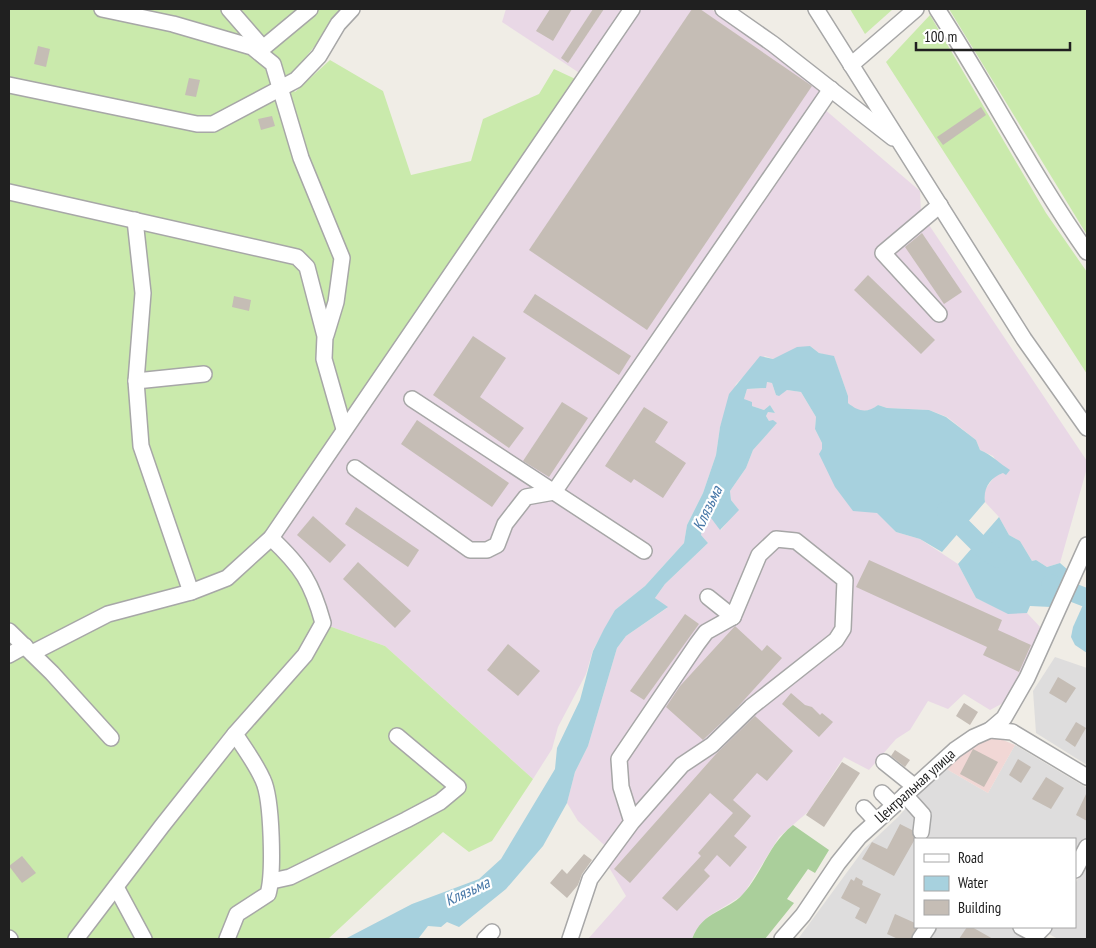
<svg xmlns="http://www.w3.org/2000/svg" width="1096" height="948" viewBox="0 0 1096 948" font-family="'PT Sans Narrow',sans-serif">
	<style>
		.residential { fill: #dedddd }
		.commercial { fill: #f1d7d5 }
		.industrial { fill: #e9d8e6 }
		.grass { fill: #caeaac }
		.forest { fill: #aacf9b }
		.water { fill: #a7d1de }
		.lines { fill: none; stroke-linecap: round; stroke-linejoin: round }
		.river { stroke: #a7d1de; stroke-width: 19 }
		.building { fill: #c5bdb5 }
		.minor-casing { stroke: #a7a7a7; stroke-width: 18 }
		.minor { stroke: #fff; stroke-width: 15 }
		.labels { text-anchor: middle; stroke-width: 4.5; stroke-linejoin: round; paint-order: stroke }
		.street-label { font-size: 15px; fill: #202020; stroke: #fff }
		.water-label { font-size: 16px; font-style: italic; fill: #4878a8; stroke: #fff }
	</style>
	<rect width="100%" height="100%" fill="#f0ede6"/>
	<g class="residential">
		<polygon points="1055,657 1087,668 1087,765 1036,733 1033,691"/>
		<polygon points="1015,745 1087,788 1087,842 1075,865 1075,839 915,839 915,927 924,927 916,939 798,939 864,849 898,817 943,767 988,793"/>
		<polygon points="1087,862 1087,939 1058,939 1047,933 1051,927 1075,927 1075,884"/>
		<polygon points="933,927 1017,927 1039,939 926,939"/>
	</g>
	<polygon class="commercial" points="991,735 1015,745 988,793 943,767 974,741"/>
	<g class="industrial">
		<polygon points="506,9 626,9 581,74 502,22"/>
		<polygon points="640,9 711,9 825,86 816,102 920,191 921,213 1087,461 1087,468 1060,563 1047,567 1036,560 1032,561 1020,541 1009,535 999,517 985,502 984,491 995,476 1003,473 1004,466 999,465 993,456 980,450 976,440 947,417 929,410 887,408 878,405 871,410 861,411 854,408 848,403 848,396 834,357 819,353 810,346 773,359 765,356 736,384 720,427 716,455 703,493 687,525 684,543 645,586 615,610 593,650 586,674 558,727 552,749 533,779 385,646 326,625 278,539 586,84"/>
		<polygon points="766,382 772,383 776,395 787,390 801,392 816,417 815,429 822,443 822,449 896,532 920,539 958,564 976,598 1008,613 1027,613 1042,629 1037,646 1005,702 990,710 964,694 948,709 928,701 910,730 896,739 869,770 844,757 809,811 779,837 743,895 709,916 695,932 692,939 588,939 626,896 607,864 614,854 578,821 567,803 575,772 588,746 617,648 626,636 667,608 655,598 665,584 708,543 701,535 703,525 711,518 721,530 738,509 731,500 730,491 746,468 753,450 776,424 769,421 766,416 768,412 775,413 770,405 764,410 752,406 744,399 747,389 766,388"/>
	</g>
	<g class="grass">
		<polygon points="9,9 345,9 287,80 295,92 330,60 383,91 411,175 471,161 483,119 539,94 554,69 586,84 279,539 318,583 326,625 385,646 533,779 492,841 469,852 443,832 328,939 9,939"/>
		<polygon points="850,9 893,9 865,34"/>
		<polygon points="949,9 1087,9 1087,235"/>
		<polygon points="930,15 1046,213 1087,272 1087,374 886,62"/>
	</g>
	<path class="forest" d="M793,825L829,850L815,873L808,869L787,899L794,903L765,939H692C703,910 727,912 743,894C763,872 768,845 793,825Z"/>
	<g class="water">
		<path d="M810,346L819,353L834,356L848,396V403C858,411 866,414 878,405L887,408L929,410L946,417L976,440L980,450C992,455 999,463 1010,470L1006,475L1003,473C990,478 983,488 985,502L942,552L920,539L896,532L877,513L853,511L835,487L819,454L822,449V443L815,429L816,417L801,392L787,390L779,396L776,395L772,383L767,382L766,388L747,389L744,399L752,402V406L764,410L770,405L775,413L768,412L766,416L769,421L773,420L777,423L753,450L746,468L730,491L731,500L739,510L720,530L711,518L703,525L701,535L708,543L665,584L655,598L668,607L626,636L617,648L588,746L575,772L567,803L543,846L506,889L459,927L447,922L441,927L428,926L418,939H345L412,904L479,879L501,859L555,769L557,748L580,700L593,651L604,629L615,610L645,586L684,543L687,525L703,493L716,455L720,427L729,394L760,356L773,359L797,347Z"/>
		<polygon points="999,517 1009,535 1020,541 1032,561 1036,560 1047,567 1060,563 1068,570 1051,607 1030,606 1027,613 1008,614 976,598 958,564"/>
		<polygon points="1087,596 1087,653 1075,645 1071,637 1073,627"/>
	</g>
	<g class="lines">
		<g class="river">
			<polyline points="946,511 983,548 997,558"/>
			<polyline points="1051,584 1087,598"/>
		</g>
	</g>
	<g class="building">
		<polygon points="550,9 572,9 553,41 536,31"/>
		<polygon points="593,9 604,9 568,63 561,58"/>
		<polygon points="692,9 700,9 812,86 647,330 529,250"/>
		<polygon points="38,46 50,49 46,67 34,64"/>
		<polygon points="189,78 200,80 196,97 185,95"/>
		<polygon points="981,107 986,115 943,145 937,137"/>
		<polygon points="272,116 275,126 261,130 258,119"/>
		<polygon points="922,233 962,292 944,304 905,247"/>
		<polygon points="868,275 935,340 921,354 854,290"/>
		<polygon points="535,294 631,356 619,375 523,312"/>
		<polygon points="234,296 251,300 249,311 232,307"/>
		<polygon points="473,336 506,358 480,397 524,428 509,448 433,395"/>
		<polygon points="562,402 588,418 549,477 523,461"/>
		<polygon points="644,407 668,422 655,442 686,463 663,498 634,479 631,483 605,466"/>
		<polygon points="417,420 509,483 492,507 401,444"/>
		<polygon points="356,507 419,550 408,567 345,524"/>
		<polygon points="313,516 346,545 330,563 297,535"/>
		<polygon points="869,560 1002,620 998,630 1031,645 1019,672 983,655 987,647 856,587"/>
		<polygon points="358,562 411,611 395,628 343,579"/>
		<polygon points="685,614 699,624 644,700 630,691"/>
		<polygon points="735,626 762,651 767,645 782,658 735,710 703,740 666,707 680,686"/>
		<polygon points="508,644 540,671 518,696 487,670"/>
		<polygon points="1058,677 1076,688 1066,703 1049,693"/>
		<polygon points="791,693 805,705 812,707 820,715 822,713 833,722 819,737 782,704"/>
		<polygon points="964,703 978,712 970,725 956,716"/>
		<polygon points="755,716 793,751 767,781 757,773 733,800 751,816 734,836 747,847 730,867 717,855 704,870 710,876 677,911 662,898 701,856 698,853 733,813 710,793 630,883 614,869 716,754"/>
		<polygon points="1076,722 1086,728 1075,747 1065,740"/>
		<polygon points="973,749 998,762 984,787 960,774"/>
		<polygon points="895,750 910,760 905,767 891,756"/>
		<polygon points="1018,759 1031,767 1021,783 1009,775"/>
		<polygon points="842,762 860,773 824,827 806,815"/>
		<polygon points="1046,777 1064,788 1051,809 1032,799"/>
		<polygon points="1087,792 1087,821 1076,815"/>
		<polygon points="900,824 912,830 915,839 894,876 862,859 872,842 887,849"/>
		<polygon points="584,854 592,860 582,874 578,885 567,898 550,883 562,869 567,874"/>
		<polygon points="22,856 36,873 22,883 9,866"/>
		<polygon points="856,877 863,881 862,885 881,894 866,924 855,918 860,908 841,898 851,879 854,881"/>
		<polygon points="895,914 915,923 915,927 917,927 911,939 898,939 887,934"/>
		<polygon points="967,927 972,927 993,939 959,939"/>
	</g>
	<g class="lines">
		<g class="minor-casing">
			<g id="minor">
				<polyline points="102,9 173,24 252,47 273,64 301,158 342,258 336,302 326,335"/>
				<polyline points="229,9 263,48 310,9"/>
				<polyline points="723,9 773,44 893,138"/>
				<polyline points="816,9 1024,339 1087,428"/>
				<path d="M937,9C989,89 1032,174 1087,252"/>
				<polyline points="851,65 916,9"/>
				<polyline points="9,85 197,124 213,124 296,80 319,56 338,24 352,9"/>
				<polyline points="9,192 297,257 307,267 325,336 324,359 344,429"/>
				<polyline points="135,220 143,293 136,381 141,446 191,592"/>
				<polyline points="939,314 883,253 940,205"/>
				<polyline points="136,381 204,374"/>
				<polyline points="412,399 644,551"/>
				<polyline points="355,468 470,550 487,550 497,545 505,524 526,497 554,492 831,89"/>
				<polyline points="708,597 733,617"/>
				<polyline points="9,631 52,673 111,738"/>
				<polyline points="32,653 108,614 191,592 227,578 271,538 632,9"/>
				<polyline points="9,655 25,646"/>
				<polyline points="990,730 1004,718 1027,678 1087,545"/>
				<polyline points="884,762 914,786"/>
				<polyline points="882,793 894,805"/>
				<polyline points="905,795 923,815 921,832"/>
				<polyline points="864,808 876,821"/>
				<polyline points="1075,870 1087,847"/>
				<polyline points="272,881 290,877 406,820 440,802 458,787 397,736"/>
				<polyline points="116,887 144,939"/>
				<polyline points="1021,927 1036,935 1044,927"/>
				<polyline points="9,938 10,939"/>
				<polyline points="76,939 162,826 235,734"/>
				<path d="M227,939L237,914L268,894C274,874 272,799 263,780C256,764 245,749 235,734L305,655L323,623C312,583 302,567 271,538"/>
				<polyline points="485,939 492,932"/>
				<polyline points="570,939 590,879 632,822 682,765 712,745 751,707 836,640 843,629 845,580 796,541 776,539 759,555 733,617 706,632 697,644 619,759 621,787 632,822"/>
				<polyline points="782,939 803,915 838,863 859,837 955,750 974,737 990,730 1012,732 1087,777"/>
				<polyline points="920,939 928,927"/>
			</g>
		</g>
		<use href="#minor" class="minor"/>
	</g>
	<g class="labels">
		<g class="street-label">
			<text transform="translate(915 786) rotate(-42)" y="5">Центральная улица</text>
		</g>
		<g class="water-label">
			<text transform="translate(707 508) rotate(-64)" y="6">Клязьма</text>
			<text transform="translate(467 891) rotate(-25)" y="6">Клязьма</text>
		</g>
	</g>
	<rect width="1096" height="948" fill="none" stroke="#202020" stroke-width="20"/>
	<rect x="914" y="838" width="162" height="90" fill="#ffffff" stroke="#a6a6a6"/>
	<rect x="924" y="854" width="25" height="8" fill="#ffffff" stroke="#a6a6a6"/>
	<text x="958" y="863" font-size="15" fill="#202020">Road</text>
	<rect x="924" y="876" width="25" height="15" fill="#a7d1de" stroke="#a6a6a6"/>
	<text x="958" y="888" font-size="15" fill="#202020">Water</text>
	<rect x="924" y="900" width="25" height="15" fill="#c5bdb5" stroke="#a6a6a6"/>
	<text x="958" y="913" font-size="15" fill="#202020">Building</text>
	<path d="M916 42v8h154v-8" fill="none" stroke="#202020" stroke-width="2.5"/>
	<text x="924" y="42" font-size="15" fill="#202020" stroke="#ffffff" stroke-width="4" paint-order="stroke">100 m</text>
</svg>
